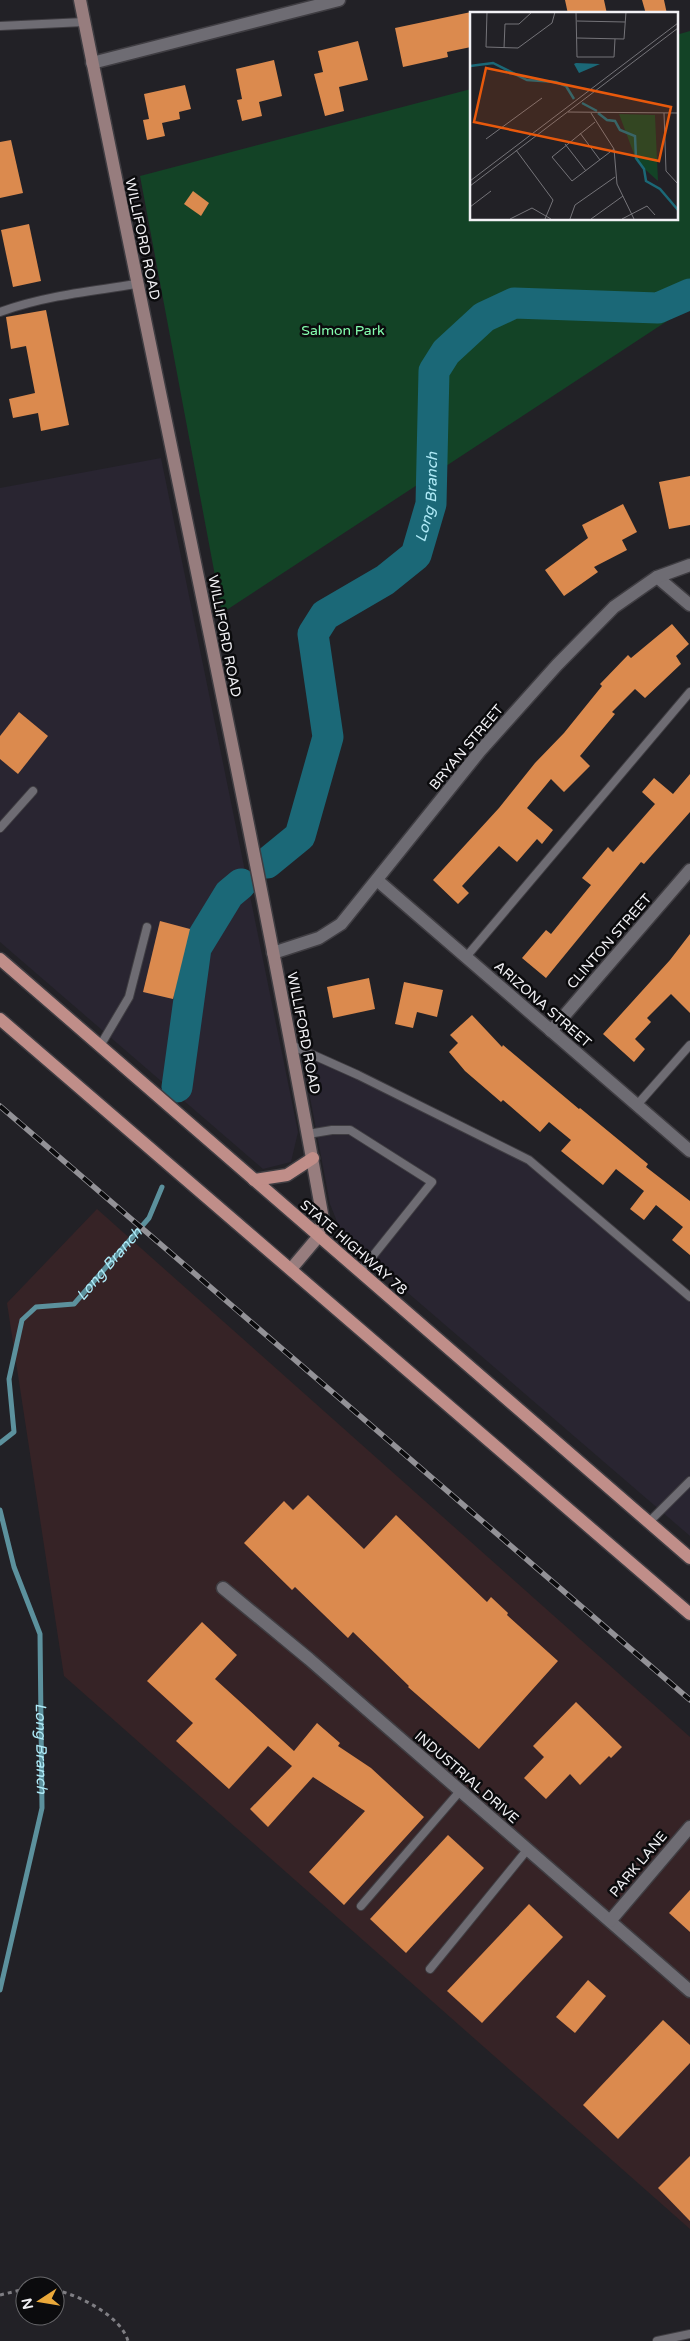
<svg xmlns="http://www.w3.org/2000/svg" width="690" height="2341" viewBox="0 0 690 2341" font-family="'Varela Round',sans-serif">
	<style>
		.built { fill: #292531 }
		.industrial { fill: #362326 }
		.green { fill: #134326 }
		.lines { fill: none; stroke-linecap: round; stroke-linejoin: round }
		.stream { stroke: #5c919d; stroke-width: 5 }
		.river { stroke: #1b6877; stroke-width: 31 }
		.building { fill: #db8a4e }
		.lane-casing { stroke: #3f3d42; stroke-width: 10 }
		.street-casing { stroke: #3f3d42; stroke-width: 15 }
		.secondary-casing { stroke: #3f3d42; stroke-width: 15 }
		.primary-casing { stroke: #3f3d42; stroke-width: 15 }
		.path { stroke: #7f7e83; stroke-width: 3; stroke-dasharray: 4 4; stroke-linecap: butt }
		.lane { stroke: #6e6c73; stroke-width: 8 }
		.street { stroke: #6e6c73; stroke-width: 12 }
		.secondary { stroke: #977d7e; stroke-width: 12 }
		.primary { stroke: #c08e89; stroke-width: 12 }
		.rail-casing { stroke: #939297; stroke-width: 5.5 }
		.rail { stroke: #0b0b0d; stroke-width: 4; stroke-dasharray: 11; stroke-linecap: butt }
		.labels { text-anchor: middle; stroke-width: 5; stroke-linejoin: round; paint-order: stroke }
		.street-label { font-size: 14px; fill: #f2f1f5; stroke: #0b0b0d }
		.park-label { font-size: 14px; fill: #85feaf; stroke: #0b0b0d }
		.water-label { font-size: 15px; font-style: italic; fill: #afeaf7; stroke: #0b0b0d }
		.inset-river { fill: none; stroke: #1b6877; stroke-width: 2.5 }
		.inset-road { fill: none; stroke: #757479; stroke-width: 1 }
		.view { fill: #e8590c; fill-opacity: 0.15; stroke: #e8590c; stroke-width: 2.5 }
		.inset-edge { fill: none; stroke: #f2f1f5; stroke-width: 2.5 }
	</style>
	<rect width="100%" height="100%" fill="#222126"/>
	<g class="built">
		<polygon points="161,458 298,1132 291,1162 263,1169 0,942 0,488"/>
		<polygon points="301,1049 539,1169 690,1300 690,1536 357,1249 340,1229 330,1204"/>
	</g>
	<polygon class="industrial" points="97,1209 690,1737 690,2229 64,1676 7,1303"/>
	<polygon class="green" points="690,31 690,306 222,613 140,176 471,89 471,219 676,219 676,35"/>
	<g class="lines">
		<g class="stream">
			<path id="s1" d="M0,1443L14,1432L9,1379L22,1320L36,1307L74,1304L149,1218L162,1187"/>
			<path id="s2" d="M0,1510L14,1567L40,1634L42,1808L0,1990"/>
		</g>
		<g class="river">
			<path id="s3" d="M267,863L300,836L328,737L313,634L325,615L385,580L416,555L431,504L434,371L446,352L484,317L514,303L658,308L690,294"/>
			<polyline points="177,1087 196,948 229,894 241,884"/>
		</g>
	</g>
	<g class="building">
		<polygon points="565,0 604,0 607,14 568,14"/>
		<polygon points="642,0 664,0 667,14 646,14"/>
		<polygon points="471,12 471,47 447,52 448,57 403,67 395,28"/>
		<polygon points="358,41 368,80 339,87 344,111 325,116 314,74 323,72 318,51"/>
		<polygon points="274,60 282,96 259,102 262,116 242,121 237,100 242,99 236,69"/>
		<polygon points="185,85 191,109 179,112 180,119 162,123 165,136 147,140 143,120 149,119 144,94"/>
		<polygon points="11,140 23,193 0,198 0,142"/>
		<polygon points="193,191 209,203 201,216 184,204"/>
		<polygon points="29,224 41,281 13,287 1,230"/>
		<polygon points="46,310 69,425 41,431 38,413 13,418 9,399 35,393 26,346 11,349 6,317"/>
		<polygon points="690,476 690,525 669,529 659,482"/>
		<polygon points="623,504 637,532 622,540 627,550 594,567 598,572 564,596 545,570 588,538 582,525"/>
		<polygon points="672,624 689,644 676,656 681,664 645,698 635,689 612,712 615,714 580,756 590,766 564,792 551,779 527,808 553,830 542,844 537,839 517,862 499,846 462,886 469,893 458,904 433,880 499,808 535,763 564,733 602,686 600,684 628,655 631,658"/>
		<polygon points="19,712 48,736 18,774 0,759 0,736"/>
		<polygon points="690,774 690,812 644,864 641,862 546,978 522,958 546,930 551,934 591,885 582,878 608,847 613,852 655,804 642,792 654,778 673,794"/>
		<polygon points="160,921 190,929 173,999 143,992"/>
		<polygon points="690,934 690,1013 671,994 647,1018 651,1022 635,1039 645,1049 634,1062 603,1034 670,960"/>
		<polygon points="369,978 375,1009 333,1018 327,987"/>
		<polygon points="404,982 443,990 437,1017 417,1012 413,1028 395,1024"/>
		<polygon points="472,1015 502,1047 503,1045 579,1109 580,1108 648,1164 646,1167 690,1201 690,1255 672,1240 683,1227 656,1205 644,1220 630,1209 644,1191 616,1169 603,1185 561,1151 571,1140 549,1122 540,1132 503,1100 501,1102 465,1071 449,1052 458,1043 450,1035"/>
		<polygon points="308,1495 364,1549 396,1515 487,1602 491,1597 508,1613 507,1615 558,1661 479,1749 408,1687 409,1686 353,1632 348,1638 295,1587 292,1590 244,1543 284,1501 293,1510"/>
		<polygon points="202,1622 237,1655 215,1679 294,1751 317,1723 340,1743 338,1746 371,1768 424,1817 344,1905 309,1872 365,1811 313,1777 268,1827 250,1809 292,1766 268,1746 229,1789 176,1741 193,1723 147,1681"/>
		<polygon points="576,1702 622,1747 611,1758 609,1756 580,1785 570,1774 546,1799 524,1778 544,1757 533,1746"/>
		<polygon points="448,1835 484,1868 406,1953 370,1919"/>
		<polygon points="690,1890 690,1932 669,1913"/>
		<polygon points="529,1904 563,1937 482,2023 447,1991"/>
		<polygon points="588,1980 606,1996 575,2033 556,2017"/>
		<polygon points="663,2020 690,2045 690,2063 618,2139 583,2105"/>
		<polygon points="690,2156 690,2221 658,2188"/>
	</g>
	<g class="lines">
		<g class="lane-casing">
			<g id="lane">
				<polyline points="0,26 84,22"/>
				<path d="M0,312C44,296 91,291 137,284"/>
				<polyline points="0,828 33,791"/>
				<polyline points="466,957 690,692"/>
				<polyline points="291,1045 358,1075 529,1160 690,1297"/>
				<polyline points="100,1046 129,997 147,927"/>
				<polyline points="637,1105 690,1045"/>
				<polyline points="308,1134 332,1130 350,1130 432,1182 360,1272"/>
				<polyline points="649,1522 690,1481"/>
				<polyline points="361,1906 460,1791"/>
				<polyline points="430,1969 527,1850"/>
				<polyline points="657,2341 690,2334"/>
			</g>
		</g>
		<g class="street-casing">
			<g id="street">
				<polyline points="92,63 339,0"/>
				<polyline points="657,577 690,605"/>
				<polyline points="377,880 690,1151"/>
				<polyline points="273,953 319,938 341,924 480,751 557,665 614,607 657,577 690,565"/>
				<polyline points="551,1031 690,870"/>
				<polyline points="223,1588 309,1659 690,1991"/>
				<polyline points="610,1921 690,1827"/>
			</g>
		</g>
		<g class="secondary-casing">
			<path id="secondary" d="M80,0C161,406 250,811 323,1219L318,1237L291,1269"/>
		</g>
		<g class="primary-casing">
			<g id="primary">
				<polyline points="0,959 690,1558"/>
				<polyline points="0,1019 690,1614"/>
				<polyline points="254,1180 287,1175 313,1158"/>
			</g>
		</g>
		<g class="path">
			<path d="M55,2290C79,2295 121,2316 128,2341"/>
			<polyline points="0,2295 25,2289"/>
		</g>
		<use href="#lane" class="lane"/>
		<use href="#street" class="street"/>
		<use href="#secondary" class="secondary"/>
		<use href="#primary" class="primary"/>
		<g class="rail-casing">
			<polyline id="rail" points="0,1106 690,1700"/>
		</g>
		<use href="#rail" class="rail"/>
	</g>
	<g class="labels">
		<g class="street-label">
			<text transform="translate(143 239) rotate(78)" y="5">WILLIFORD ROAD</text>
			<text transform="translate(225 636) rotate(79)" y="5">WILLIFORD ROAD</text>
			<text transform="translate(466 747) rotate(-50)" y="5">BRYAN STREET</text>
			<text transform="translate(609 941) rotate(-49)" y="5">CLINTON STREET</text>
			<text transform="translate(543 1004) rotate(41)" y="5">ARIZONA STREET</text>
			<text transform="translate(304 1033) rotate(79)" y="5">WILLIFORD ROAD</text>
			<text transform="translate(354 1247) rotate(41)" y="5">STATE HIGHWAY 78</text>
			<text transform="translate(467 1777) rotate(41)" y="5">INDUSTRIAL DRIVE</text>
			<text transform="translate(638 1864) rotate(-50)" y="5">PARK LANE</text>
		</g>
		<g class="park-label">
			<text x="343" y="335">Salmon Park</text>
		</g>
		<g class="water-label">
			<text dy="5" stroke="none"><textPath href="#s3" startOffset="441">Long Branch</textPath></text>
			<text dy="5" stroke="none"><textPath href="#s1" startOffset="242">Long Branch</textPath></text>
			<text dy="5" stroke="none"><textPath href="#s2" startOffset="245">Long Branch</textPath></text>
		</g>
	</g>
	<g transform="translate(470 12)">
		<rect width="208" height="208" fill="#222126"/>
		<path d="M149,102L185,103L188,169L167,150Z" fill="#134326"/>
		<path d="M130,52L109,61L104,52L106,51Z" fill="#1b6877"/>
		<path class="inset-river" d="M0,54L23,51L57,68L86,70L96,74L104,87M112,91L127,99M128,101L137,108L145,109L150,118L165,124L166,146L174,157L176,169L190,177L208,198"/>
		<path class="inset-road" d="M17,0L16,35L48,36L82,11L85,0M106,0L107,45H144L145,27M107,9L155,10M107,26L154,27L156,0M34,36L35,12H49L62,0M98,100L208,101M121,101L144,137L147,172L164,207M194,101L196,159L208,172M125,110L82,145L102,169L144,137M110,121L130,148M16,127L72,86M95,132L116,159M46,138L83,188L75,207M0,169L208,11M0,174L208,16M0,195L21,179M40,207L62,196L81,207M100,207L105,193L145,165M121,207L153,184M152,207L177,194L185,203"/>
		<path class="view" d="M16,56L201,95L189,149L4,110Z"/>
		<rect width="208" height="208" class="inset-edge"/>
	</g>
	<g transform="translate(40 2301) rotate(258)"><circle r="24" fill="#0b0b0d" stroke="#67676a"/>
	<path d="M0-4L9 19L0 12L-9 19Z" fill="#eba93a"/>
	<text y="-8" font-size="14" font-weight="bold" text-anchor="middle" fill="#f2f1f5">N</text>
	</g>
</svg>
